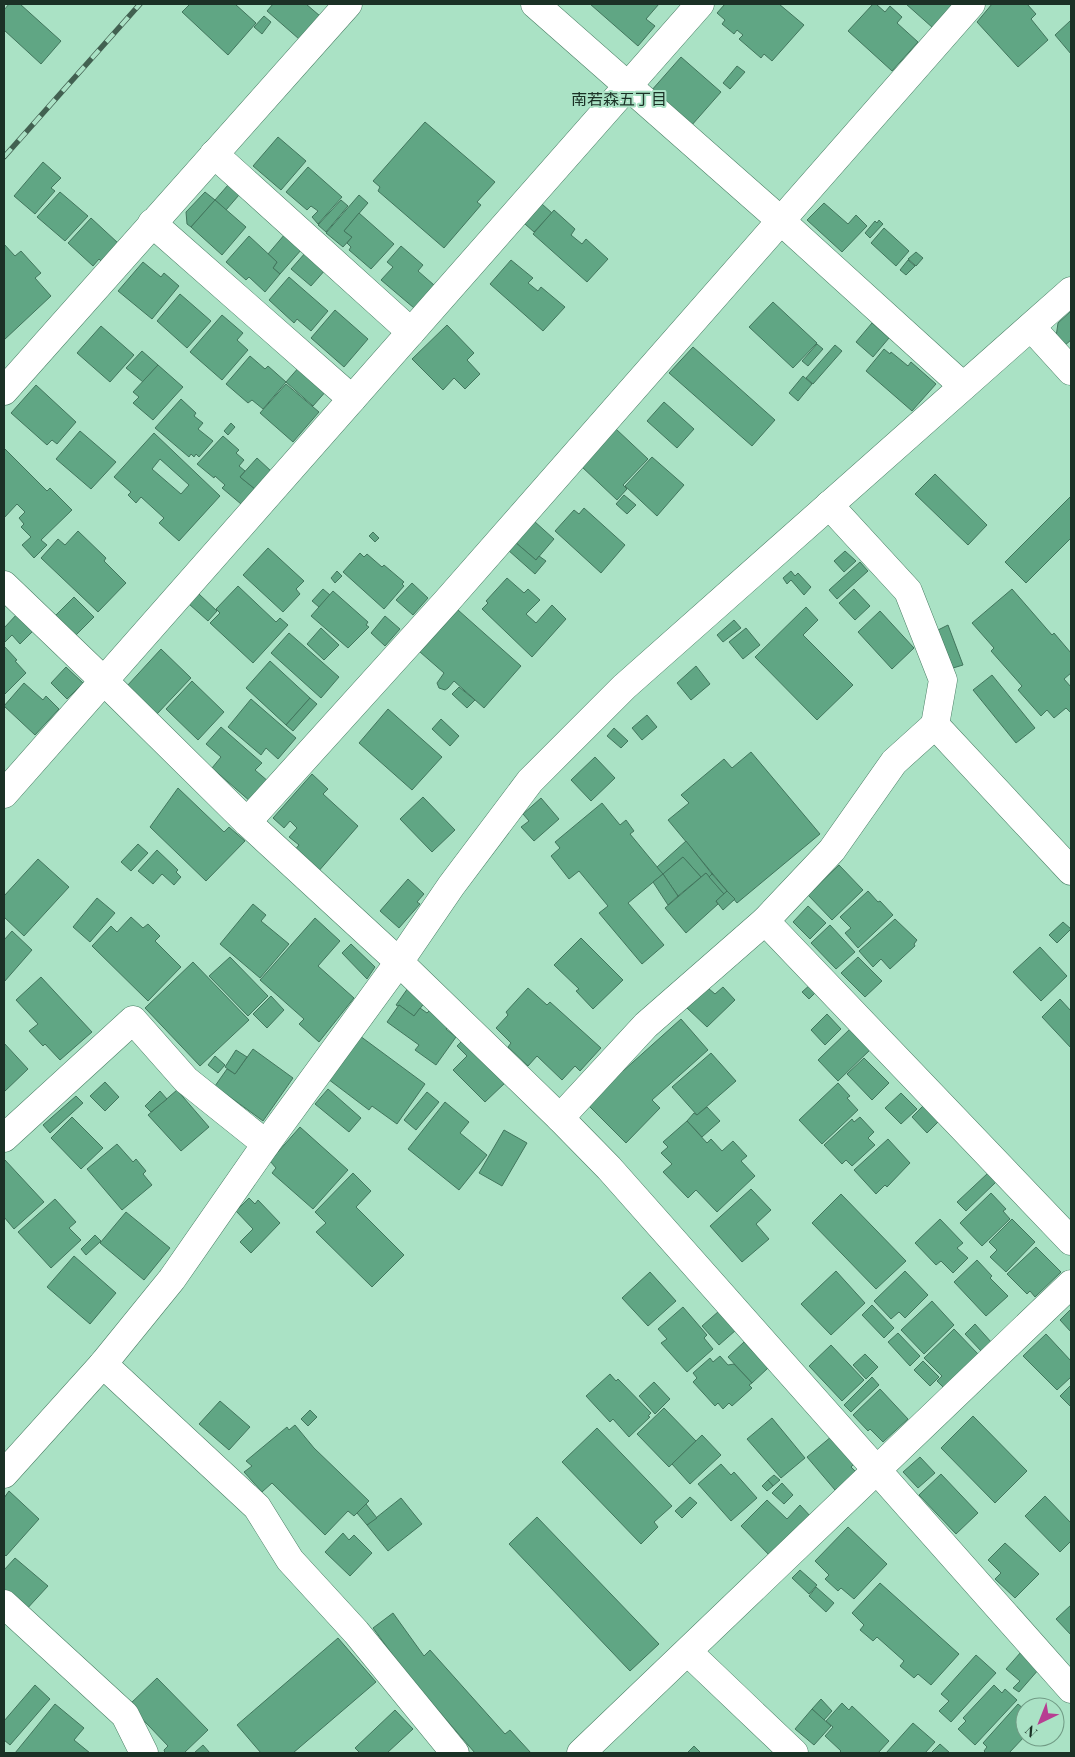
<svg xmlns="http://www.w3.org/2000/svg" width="1075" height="1757" viewBox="0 0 1075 1757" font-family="'Playfair Display','Noto Sans JP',serif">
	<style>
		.building { fill: #60a684; stroke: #42765d; fill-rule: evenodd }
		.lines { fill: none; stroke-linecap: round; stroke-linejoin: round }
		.minor-casing { stroke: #497e64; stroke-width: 29 }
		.minor { stroke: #fff; stroke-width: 28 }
		.rail-casing { stroke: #426151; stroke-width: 5.5 }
		.rail { stroke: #aae2c5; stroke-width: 4; stroke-dasharray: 11; stroke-linecap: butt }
		.labels { text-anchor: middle; stroke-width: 4; stroke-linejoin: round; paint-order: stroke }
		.neighbourhood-label { font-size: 16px; fill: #1b3126; stroke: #aae2c5 }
	</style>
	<rect width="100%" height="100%" fill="#aae2c5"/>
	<g class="building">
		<polygon points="9,4 20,4 61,41 41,64 4,30 4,10"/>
		<polygon points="190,4 235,4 256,23 228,55 182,12"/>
		<polygon points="273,4 306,4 320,16 299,39 267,11"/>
		<polygon points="590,4 659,4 646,19 655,26 638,46"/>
		<polygon points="725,4 779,4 804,25 772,61 764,54 761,58 739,39 743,35 737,30 734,34 722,24 725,20 717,13"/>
		<polygon points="873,4 876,4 885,12 890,6 902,17 897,23 918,42 892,71 848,31"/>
		<polygon points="906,4 955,4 933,28"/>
		<polygon points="992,4 1027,4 1036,14 1031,19 1048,40 1018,67 977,22"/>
		<polygon points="264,16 271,22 262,34 254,27"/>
		<polygon points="1070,21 1071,23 1071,54 1055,35"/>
		<polygon points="681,57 721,92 691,126 651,91"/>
		<polygon points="737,66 745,72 730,89 723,83"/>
		<polygon points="425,122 495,182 477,202 481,205 444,248 378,191 380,187 373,181"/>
		<polygon points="278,137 306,161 281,190 253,166"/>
		<polygon points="43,162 61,178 51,188 55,191 35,214 14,196"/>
		<polygon points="308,167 342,197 318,224 312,217 318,211 311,206 307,210 286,192"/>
		<polygon points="228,185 239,195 226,210 215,200"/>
		<polygon points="60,192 88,216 65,241 37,217"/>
		<polygon points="205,192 215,200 191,227 187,224 186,212"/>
		<polygon points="359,195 368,203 344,231 352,237 343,247 326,233"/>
		<polygon points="215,200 246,227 222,255 191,227"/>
		<polygon points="341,200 348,206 326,232 318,225"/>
		<polygon points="824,203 848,224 856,215 867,226 842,252 807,220"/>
		<polygon points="542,204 552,213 534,232 525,224"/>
		<polygon points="554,210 575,229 571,235 582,244 586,239 608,259 587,282 533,234"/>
		<polygon points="359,213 394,244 371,269 349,250 351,247 347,243 352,237 344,231"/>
		<polygon points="91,218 118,243 101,261 99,259 93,266 68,243"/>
		<polygon points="879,220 883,224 870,238 865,233 875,221 877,223"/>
		<polygon points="884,228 909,251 896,266 871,243"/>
		<polygon points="285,234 302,249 280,274 273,268 277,262 268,254"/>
		<polygon points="249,236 277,262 273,268 280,274 265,292 249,277 246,280 226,262"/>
		<polygon points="4,244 15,256 21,251 41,273 35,278 51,296 4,340"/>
		<polygon points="401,246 423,265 418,271 434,285 414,308 381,280 393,267 387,262"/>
		<polygon points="306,252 326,269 311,286 291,269"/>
		<polygon points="916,252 923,258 916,266 908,259"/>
		<polygon points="511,260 533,278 528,283 538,291 541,287 565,307 543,331 490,284"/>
		<polygon points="908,260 915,266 906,275 900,270"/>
		<polygon points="143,262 161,277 164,273 179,286 152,319 118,291"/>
		<polygon points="289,277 328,311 311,331 297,319 294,323 269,300"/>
		<polygon points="180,294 211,321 187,348 157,321"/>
		<polygon points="773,302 817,343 793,368 749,327"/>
		<polygon points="335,310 368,339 344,367 311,338"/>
		<polygon points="1071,311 1071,340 1064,346 1056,337 1058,323"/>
		<polygon points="222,315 243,333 237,340 248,350 222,380 190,352"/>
		<polygon points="872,323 889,338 873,357 856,342"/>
		<polygon points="447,325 474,353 467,360 480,374 465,389 454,378 443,390 412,359"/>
		<polygon points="101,326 134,355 110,382 77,353"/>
		<polygon points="817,344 823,349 808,366 802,361"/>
		<polygon points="835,345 842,351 813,384 806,378"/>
		<polygon points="693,347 775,420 752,446 669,373"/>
		<polygon points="884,349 890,354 891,352 908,366 911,362 936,384 912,411 866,371"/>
		<polygon points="142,351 158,365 143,382 126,368"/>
		<polygon points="250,356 265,369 268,366 286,382 263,409 252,400 248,403 226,384"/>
		<polygon points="158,365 183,387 153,420 133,403 139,397 133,392"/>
		<polygon points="300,366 327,390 313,406 286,382"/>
		<polygon points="803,376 812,384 798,401 789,393"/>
		<polygon points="286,384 319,412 293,442 260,413"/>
		<polygon points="36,385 76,422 57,444 52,440 47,445 11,413"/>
		<polygon points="181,399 196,413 194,416 203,423 198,429 213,441 199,457 196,454 194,457 191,454 189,457 155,428"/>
		<polygon points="664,402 694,429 677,448 647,421"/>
		<polygon points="231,423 235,427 228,435 224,431"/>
		<polygon points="616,429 648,459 623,485 627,489 617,500 581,466"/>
		<polygon points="80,431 116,462 91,489 56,459"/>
		<path d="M154,433L220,496L179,541L159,523L164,518L141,497L136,503L128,495L131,492L114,477ZM160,459L189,485L181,494L152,469Z"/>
		<polygon points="223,436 239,450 236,453 244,460 239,466 245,471 240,477 255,489 241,504 222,488 225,485 215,476 214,478 197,464"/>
		<polygon points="4,448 47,491 50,488 72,510 41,540 47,545 34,558 22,545 31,537 21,527 24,524 19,518 25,512 17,504 4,518"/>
		<polygon points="652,457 684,485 657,516 625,486"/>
		<polygon points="257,458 271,471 255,489 240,477"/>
		<polygon points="935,474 987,525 968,545 915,494"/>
		<polygon points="624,495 636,505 627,514 616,504"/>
		<polygon points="1071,496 1071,538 1026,583 1005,562"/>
		<polygon points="584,508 625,545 601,573 555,531 574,510 579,514"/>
		<polygon points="534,521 554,539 536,560 515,542"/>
		<polygon points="78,531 106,558 104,561 126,583 98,612 41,558 58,539 65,545"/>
		<polygon points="373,532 379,538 375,542 369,536"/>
		<polygon points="515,542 536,560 539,556 546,561 535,574 508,550"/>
		<polygon points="268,548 304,581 296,589 300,594 283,612 243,575"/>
		<polygon points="845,551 856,561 844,572 834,561"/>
		<polygon points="360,553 364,557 367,554 382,567 384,565 404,582 402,584 404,586 384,609 343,572"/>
		<polygon points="860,562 868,571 837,599 829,590"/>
		<polygon points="337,571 342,576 335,583 331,578"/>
		<polygon points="791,571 795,576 798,573 811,587 804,595 791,580 787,584 783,578"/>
		<polygon points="507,578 524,593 528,589 540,600 526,614 536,623 552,605 566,619 532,657 482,609 488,603 486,601"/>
		<polygon points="412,583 428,598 413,615 396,600"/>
		<polygon points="238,586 276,622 280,618 288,625 253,663 210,623 220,613 216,609"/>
		<polygon points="323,589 330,595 319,607 312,601"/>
		<polygon points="854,589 870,606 855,620 839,603"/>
		<polygon points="1012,589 1052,635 1054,633 1071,653 1071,673 1064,679 1071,687 1071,713 1066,708 1054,718 1047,710 1041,716 1018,690 1022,686 991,651 994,648 972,623"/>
		<polygon points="333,591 368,622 366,625 369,627 348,648 311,616"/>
		<polygon points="199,594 217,611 208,621 189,604"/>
		<polygon points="74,597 94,617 75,636 55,616"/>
		<polygon points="806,607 818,620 803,635 853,685 817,720 755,657"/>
		<polygon points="458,610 521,666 484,708 454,681 448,688 445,690 439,688 437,683 444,673 420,652"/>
		<polygon points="880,611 914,648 892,669 858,632"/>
		<polygon points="18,613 34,630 20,644 12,635 4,643 4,628"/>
		<polygon points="385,616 400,629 385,646 371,633"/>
		<polygon points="734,620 741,628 723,642 717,635"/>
		<polygon points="948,625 963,665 953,668 938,630"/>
		<polygon points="321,628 339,645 324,660 307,644"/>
		<polygon points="746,628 760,645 743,659 729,642"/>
		<polygon points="289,633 339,677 321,698 271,653"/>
		<polygon points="4,646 17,660 15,661 26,673 4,695"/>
		<polygon points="161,649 191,678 157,714 127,686"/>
		<polygon points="270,661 310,698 286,725 246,688"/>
		<polygon points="696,666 710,684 691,700 677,683"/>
		<polygon points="66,667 83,683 67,699 51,683"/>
		<polygon points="992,675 1035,728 1016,743 973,690"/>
		<polygon points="192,681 224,712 198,740 166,709"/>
		<polygon points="24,683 43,700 46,696 59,709 35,735 4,706"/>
		<polygon points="459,687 475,700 467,708 452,694"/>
		<polygon points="310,698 317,704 293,731 286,725"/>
		<polygon points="251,699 296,738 278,759 266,748 261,755 228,727"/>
		<polygon points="388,709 442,757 412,790 359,743"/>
		<polygon points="647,715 657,727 642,740 632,728"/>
		<polygon points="441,719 459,736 450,746 432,729"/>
		<polygon points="221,727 262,763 255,770 269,782 251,802 212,768 221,757 206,744"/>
		<polygon points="614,728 628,741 621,748 607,736"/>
		<polygon points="751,752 820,834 737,903 668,820 689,803 681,795 724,759 732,768"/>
		<polygon points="595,757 615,778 591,801 571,780"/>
		<polygon points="312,774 328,789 323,794 358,826 317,873 293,852 299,845 289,837 297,828 290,821 284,828 273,818"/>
		<polygon points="178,788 224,832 229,827 245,841 206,881 150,827"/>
		<polygon points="423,797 455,830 432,852 400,819"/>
		<polygon points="541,798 559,819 534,841 521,827 529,821 523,814"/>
		<polygon points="602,803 620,825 626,820 634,831 630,834 663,874 628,903 664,945 642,964 599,913 608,906 579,871 569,879 551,856 560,848 555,842"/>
		<polygon points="686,841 712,874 709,877 706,873 701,877 683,857 663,874 657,867"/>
		<polygon points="138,844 148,853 131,871 121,862"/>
		<polygon points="157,850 178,870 176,872 181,877 174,885 162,874 153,884 138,871"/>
		<polygon points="683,857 701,877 678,896 663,874"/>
		<polygon points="38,859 69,887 24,936 4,917 4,896"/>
		<polygon points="839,865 863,890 832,920 808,895"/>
		<polygon points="706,873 724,894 716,901 718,904 686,933 665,908"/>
		<polygon points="663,874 678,896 668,905 653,882"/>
		<polygon points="712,874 727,891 724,894 709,877"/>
		<polygon points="408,879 424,894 417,902 420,904 399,928 380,911"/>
		<polygon points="727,891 735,899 723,910 716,901"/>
		<polygon points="868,891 878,902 880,901 893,915 858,948 845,933 851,928 840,917"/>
		<polygon points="97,898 115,913 90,942 73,927"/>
		<polygon points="253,904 266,915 261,921 289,944 260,978 220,944"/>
		<polygon points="808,906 826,923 810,939 793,922"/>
		<polygon points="131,917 143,928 148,924 160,936 155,941 181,967 148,1001 92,946 111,926 117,932"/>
		<polygon points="315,918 340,941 318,966 354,998 319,1042 299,1024 304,1019 260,980"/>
		<polygon points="895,919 917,940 914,944 915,946 890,969 881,959 873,967 859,951"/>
		<polygon points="1063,922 1071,929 1057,943 1049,935"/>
		<polygon points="830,925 855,952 836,969 811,943"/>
		<polygon points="12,931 32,950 4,982 4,940"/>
		<polygon points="581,938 623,980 593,1009 576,991 579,989 554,965"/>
		<polygon points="351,944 375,967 367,979 342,953"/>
		<polygon points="1040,947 1067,976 1041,1001 1013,972"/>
		<polygon points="230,957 268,996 248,1016 209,976"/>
		<polygon points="858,957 882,981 865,997 841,973"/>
		<polygon points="193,962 249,1020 200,1066 145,1008"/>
		<polygon points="41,977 92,1032 60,1060 45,1044 43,1046 29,1031 38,1024 16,1000"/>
		<polygon points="811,984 817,991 809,999 802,992"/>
		<polygon points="723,987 735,1000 707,1027 687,1008 708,988 715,994"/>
		<polygon points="408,988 426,1001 414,1016 399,1005 398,1006 396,1005"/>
		<polygon points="528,988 547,1005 550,1002 601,1048 580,1071 575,1066 562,1080 537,1056 528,1066 508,1047 511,1043 496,1028 508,1015 506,1012"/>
		<polygon points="271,996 284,1010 267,1028 253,1014"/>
		<polygon points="1060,999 1071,1011 1071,1048 1042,1017"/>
		<polygon points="399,1005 414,1016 420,1008 427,1013 430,1010 450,1024 446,1029 456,1037 436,1065 415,1050 419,1045 387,1022"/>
		<polygon points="827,1014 841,1029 825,1045 811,1030"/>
		<polygon points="681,1019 708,1050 652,1100 660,1108 626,1143 587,1104 621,1069 623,1071"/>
		<polygon points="851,1028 872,1048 838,1081 818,1060"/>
		<polygon points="360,1036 425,1084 397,1124 372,1106 369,1110 328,1079"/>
		<polygon points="463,1040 506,1082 485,1102 453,1070 467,1056 457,1046"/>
		<polygon points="4,1043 28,1069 4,1092"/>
		<polygon points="253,1049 293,1078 263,1121 215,1086 227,1069 235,1074"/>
		<polygon points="236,1050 247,1057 235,1074 225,1067"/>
		<polygon points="711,1053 736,1081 697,1115 672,1087"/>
		<polygon points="215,1056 225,1065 218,1073 208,1065"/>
		<polygon points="864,1058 889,1083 872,1100 847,1074"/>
		<polygon points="105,1082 119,1097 105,1111 90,1096"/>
		<polygon points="838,1083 850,1096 847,1098 858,1110 822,1144 799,1120"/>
		<polygon points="328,1089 361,1118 349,1132 315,1104"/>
		<polygon points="177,1090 209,1127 181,1151 148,1115"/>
		<polygon points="160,1091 167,1099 151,1112 145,1106"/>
		<polygon points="427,1092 439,1102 416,1130 404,1120"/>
		<polygon points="901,1093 917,1109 901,1124 885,1108"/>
		<polygon points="76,1096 83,1103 50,1133 43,1125"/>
		<polygon points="445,1102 469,1122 460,1133 487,1155 459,1190 408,1149"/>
		<polygon points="926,1103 941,1119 927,1133 912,1117"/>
		<polygon points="707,1107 720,1121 702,1137 687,1121 694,1113 697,1115"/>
		<polygon points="72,1117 103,1148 81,1169 51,1138"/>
		<polygon points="860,1117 874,1132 868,1138 875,1145 852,1166 846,1160 842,1164 824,1145 852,1119 854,1122"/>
		<polygon points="687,1121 707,1143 711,1139 722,1151 733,1141 747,1156 741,1161 755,1176 717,1212 696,1190 688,1198 663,1172 672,1164 661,1153 668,1147 663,1142"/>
		<polygon points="300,1127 348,1170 313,1209 272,1173 276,1168 270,1161"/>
		<polygon points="504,1130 527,1143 502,1186 479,1173"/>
		<polygon points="888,1139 910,1163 887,1187 885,1185 876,1194 854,1170"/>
		<polygon points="117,1144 133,1162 136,1159 146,1171 143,1174 152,1185 122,1210 87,1169"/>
		<polygon points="5,1160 44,1202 14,1229 4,1217 4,1161"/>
		<polygon points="353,1173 371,1191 356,1207 404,1255 372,1287 316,1232 326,1223 315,1212"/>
		<polygon points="988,1173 996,1182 966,1211 957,1202"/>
		<polygon points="751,1189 771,1210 756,1224 769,1239 742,1262 710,1226"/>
		<polygon points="991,1193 1006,1209 1003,1211 1010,1219 982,1246 960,1223"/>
		<polygon points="841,1194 906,1261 876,1289 812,1223"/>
		<polygon points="249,1198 255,1204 258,1200 280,1223 251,1253 240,1242 253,1229 236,1211"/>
		<polygon points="55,1199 76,1222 69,1228 81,1240 51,1268 18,1232"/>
		<polygon points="126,1212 170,1248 144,1280 100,1243"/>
		<polygon points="940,1219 963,1243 957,1248 968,1258 953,1273 941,1261 936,1265 915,1243"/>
		<polygon points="1012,1219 1035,1242 1006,1272 990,1257 997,1250 989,1242"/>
		<polygon points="95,1235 101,1241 86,1255 81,1249"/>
		<polygon points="1036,1247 1061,1272 1035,1297 1030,1291 1027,1294 1007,1274"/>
		<polygon points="74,1256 116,1293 90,1324 47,1287"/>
		<polygon points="977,1260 992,1276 990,1278 1008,1296 986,1316 954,1282"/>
		<polygon points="836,1271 865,1303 831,1335 801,1304"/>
		<polygon points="905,1271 928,1295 905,1318 899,1312 891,1319 874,1301"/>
		<polygon points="650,1272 676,1301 648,1326 622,1298"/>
		<polygon points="932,1301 954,1325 924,1354 901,1330"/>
		<polygon points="872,1305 894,1328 884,1338 862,1315"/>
		<polygon points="683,1307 707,1335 704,1338 713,1349 687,1372 661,1343 667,1339 658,1329"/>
		<polygon points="1071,1309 1071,1332 1060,1320"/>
		<polygon points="719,1311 736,1330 719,1345 702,1326"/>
		<polygon points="975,1324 992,1343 982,1352 965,1334"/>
		<polygon points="954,1329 978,1354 944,1388 937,1381 942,1376 924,1358"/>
		<polygon points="898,1333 920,1356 910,1366 888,1342"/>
		<polygon points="1046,1334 1071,1361 1071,1377 1057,1390 1023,1356"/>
		<polygon points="744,1342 768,1368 752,1383 728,1357"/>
		<polygon points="831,1345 864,1380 842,1401 809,1366"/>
		<polygon points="865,1354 878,1367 866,1379 853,1365"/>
		<polygon points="720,1356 728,1365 734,1364 752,1383 749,1385 752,1388 732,1406 729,1403 723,1409 718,1403 715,1406 693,1382 697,1378 693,1373 710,1358 713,1362"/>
		<polygon points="923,1361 939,1377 930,1386 914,1370"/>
		<polygon points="610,1374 616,1381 618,1379 651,1413 648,1416 650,1417 629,1437 613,1419 610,1422 586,1396"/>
		<polygon points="872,1377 879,1385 851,1412 844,1405"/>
		<polygon points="654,1382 670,1399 655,1414 639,1396"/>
		<polygon points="1071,1385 1071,1407 1060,1396"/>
		<polygon points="880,1389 908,1419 883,1442 870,1429 868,1431 853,1415"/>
		<polygon points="220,1401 250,1427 229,1450 199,1424"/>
		<polygon points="664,1408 696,1441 669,1467 637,1434"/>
		<polygon points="310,1410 317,1417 308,1426 301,1419"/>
		<polygon points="973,1416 1027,1471 995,1503 941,1448"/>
		<polygon points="772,1418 805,1458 781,1478 747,1439"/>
		<polygon points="295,1425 314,1448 369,1501 354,1516 348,1511 325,1535 272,1483 262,1492 244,1472 252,1466 246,1461 287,1427 289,1430"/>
		<polygon points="597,1428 672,1506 654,1522 658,1527 641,1544 562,1462"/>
		<polygon points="702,1435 721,1455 690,1484 672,1464"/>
		<polygon points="832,1436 855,1463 851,1467 856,1472 839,1490 837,1488 835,1490 807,1457"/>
		<polygon points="920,1457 935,1473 918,1488 903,1472"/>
		<polygon points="721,1464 731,1475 734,1472 757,1498 731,1521 698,1484"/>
		<polygon points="941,1474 978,1513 956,1534 919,1495"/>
		<polygon points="774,1475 780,1480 773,1486 768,1480"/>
		<polygon points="768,1480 773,1486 767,1491 762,1486"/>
		<polygon points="782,1483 793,1495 784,1504 772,1493"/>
		<polygon points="9,1491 39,1519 6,1556 4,1554 4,1498"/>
		<polygon points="1045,1496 1071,1523 1071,1541 1060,1552 1025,1516"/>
		<polygon points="690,1497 697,1503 682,1518 675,1511"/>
		<polygon points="401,1498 422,1524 388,1551 367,1525"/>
		<polygon points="767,1500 787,1519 800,1505 812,1518 771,1557 741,1526"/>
		<polygon points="366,1504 377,1518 367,1525 357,1513"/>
		<polygon points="537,1517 659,1644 630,1671 509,1544"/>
		<polygon points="848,1527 887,1564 854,1599 841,1588 838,1591 825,1579 829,1575 815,1561"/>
		<polygon points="343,1533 349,1540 354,1535 372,1553 350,1576 325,1552"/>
		<polygon points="1005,1543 1039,1574 1015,1598 995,1579 1001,1573 988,1560"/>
		<polygon points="15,1558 48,1586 24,1612 4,1594 4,1570"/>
		<polygon points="800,1570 817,1585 809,1594 792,1578"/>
		<polygon points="880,1583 959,1654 931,1685 918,1674 914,1678 900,1666 904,1661 877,1637 873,1641 860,1630 864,1625 852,1613"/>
		<polygon points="816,1587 834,1603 826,1612 809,1596"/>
		<polygon points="1071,1605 1071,1635 1056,1619"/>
		<polygon points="393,1613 424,1656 430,1650 505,1734 510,1730 531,1753 475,1753 406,1673 373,1628"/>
		<polygon points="338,1638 376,1682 293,1753 261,1753 237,1725"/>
		<polygon points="1021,1652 1039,1669 1019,1692 1013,1688 1020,1681 1006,1669"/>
		<polygon points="976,1655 996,1673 951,1722 939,1711 949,1701 941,1694"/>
		<polygon points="157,1678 208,1730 184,1753 165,1753 164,1750 168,1746 129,1705"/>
		<polygon points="35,1685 50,1699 10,1745 4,1740 4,1721"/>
		<polygon points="994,1685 1002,1693 1005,1689 1017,1700 975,1745 958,1729 966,1721 963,1718"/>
		<polygon points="821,1699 832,1711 824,1720 812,1709"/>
		<polygon points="842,1703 849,1710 852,1706 889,1741 878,1753 839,1753 841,1751 825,1736 833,1727 826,1721"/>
		<polygon points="55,1704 84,1728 74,1740 90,1753 15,1753"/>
		<polygon points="1018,1704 1025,1710 1025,1736 1009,1753 986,1753 984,1751 987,1747 983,1743"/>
		<polygon points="812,1709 831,1726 814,1745 795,1729"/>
		<polygon points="395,1710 413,1729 387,1753 360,1753 355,1748"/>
		<polygon points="913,1723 935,1742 925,1753 886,1753"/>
		<polygon points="940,1744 950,1753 931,1753"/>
		<polygon points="203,1745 210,1753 194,1753"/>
		<polygon points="694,1746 701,1753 687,1753"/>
	</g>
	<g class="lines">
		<g class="minor-casing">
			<g id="minor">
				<polyline points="535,4 780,220 963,386"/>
				<polyline points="214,154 411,332"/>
				<polyline points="152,223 352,399"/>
				<polyline points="1031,327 1071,371"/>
				<polyline points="4,391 348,4"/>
				<polyline points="829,505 908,591 943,680 935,725 1071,871"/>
				<polyline points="4,585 104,681 247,822 399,962 560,1118 609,1168 1071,1689"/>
				<polyline points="4,794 700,4"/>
				<polyline points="247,822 447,601 971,4"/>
				<polyline points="765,921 1071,1241"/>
				<polyline points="560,1118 646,1025 765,921 832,850 894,762 935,725"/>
				<polyline points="4,1138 133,1020 186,1080 266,1144"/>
				<polyline points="103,1364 257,1507 290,1560 356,1632 455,1753"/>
				<polyline points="4,1474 103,1364 172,1279 266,1144 399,962 451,886 530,781 624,687 1071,291"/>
				<polyline points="4,1604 125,1715 144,1753"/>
				<polyline points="688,1652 794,1753"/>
				<polyline points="581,1753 1071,1284"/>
			</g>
		</g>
		<use href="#minor" class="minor"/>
		<g class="rail-casing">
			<polyline id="rail" points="4,157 140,4"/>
		</g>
		<use href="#rail" class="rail"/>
	</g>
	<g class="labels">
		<g class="neighbourhood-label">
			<text x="619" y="105">南若森五丁目</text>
		</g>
	</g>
	<rect width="1075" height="1757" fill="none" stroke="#1b3126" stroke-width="10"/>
	<g transform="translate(1040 1722) rotate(223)"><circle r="24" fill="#aae2c5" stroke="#719b85"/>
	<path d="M0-4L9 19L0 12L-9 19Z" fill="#b73e92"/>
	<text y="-8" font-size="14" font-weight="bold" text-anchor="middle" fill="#1b3126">N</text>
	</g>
</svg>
